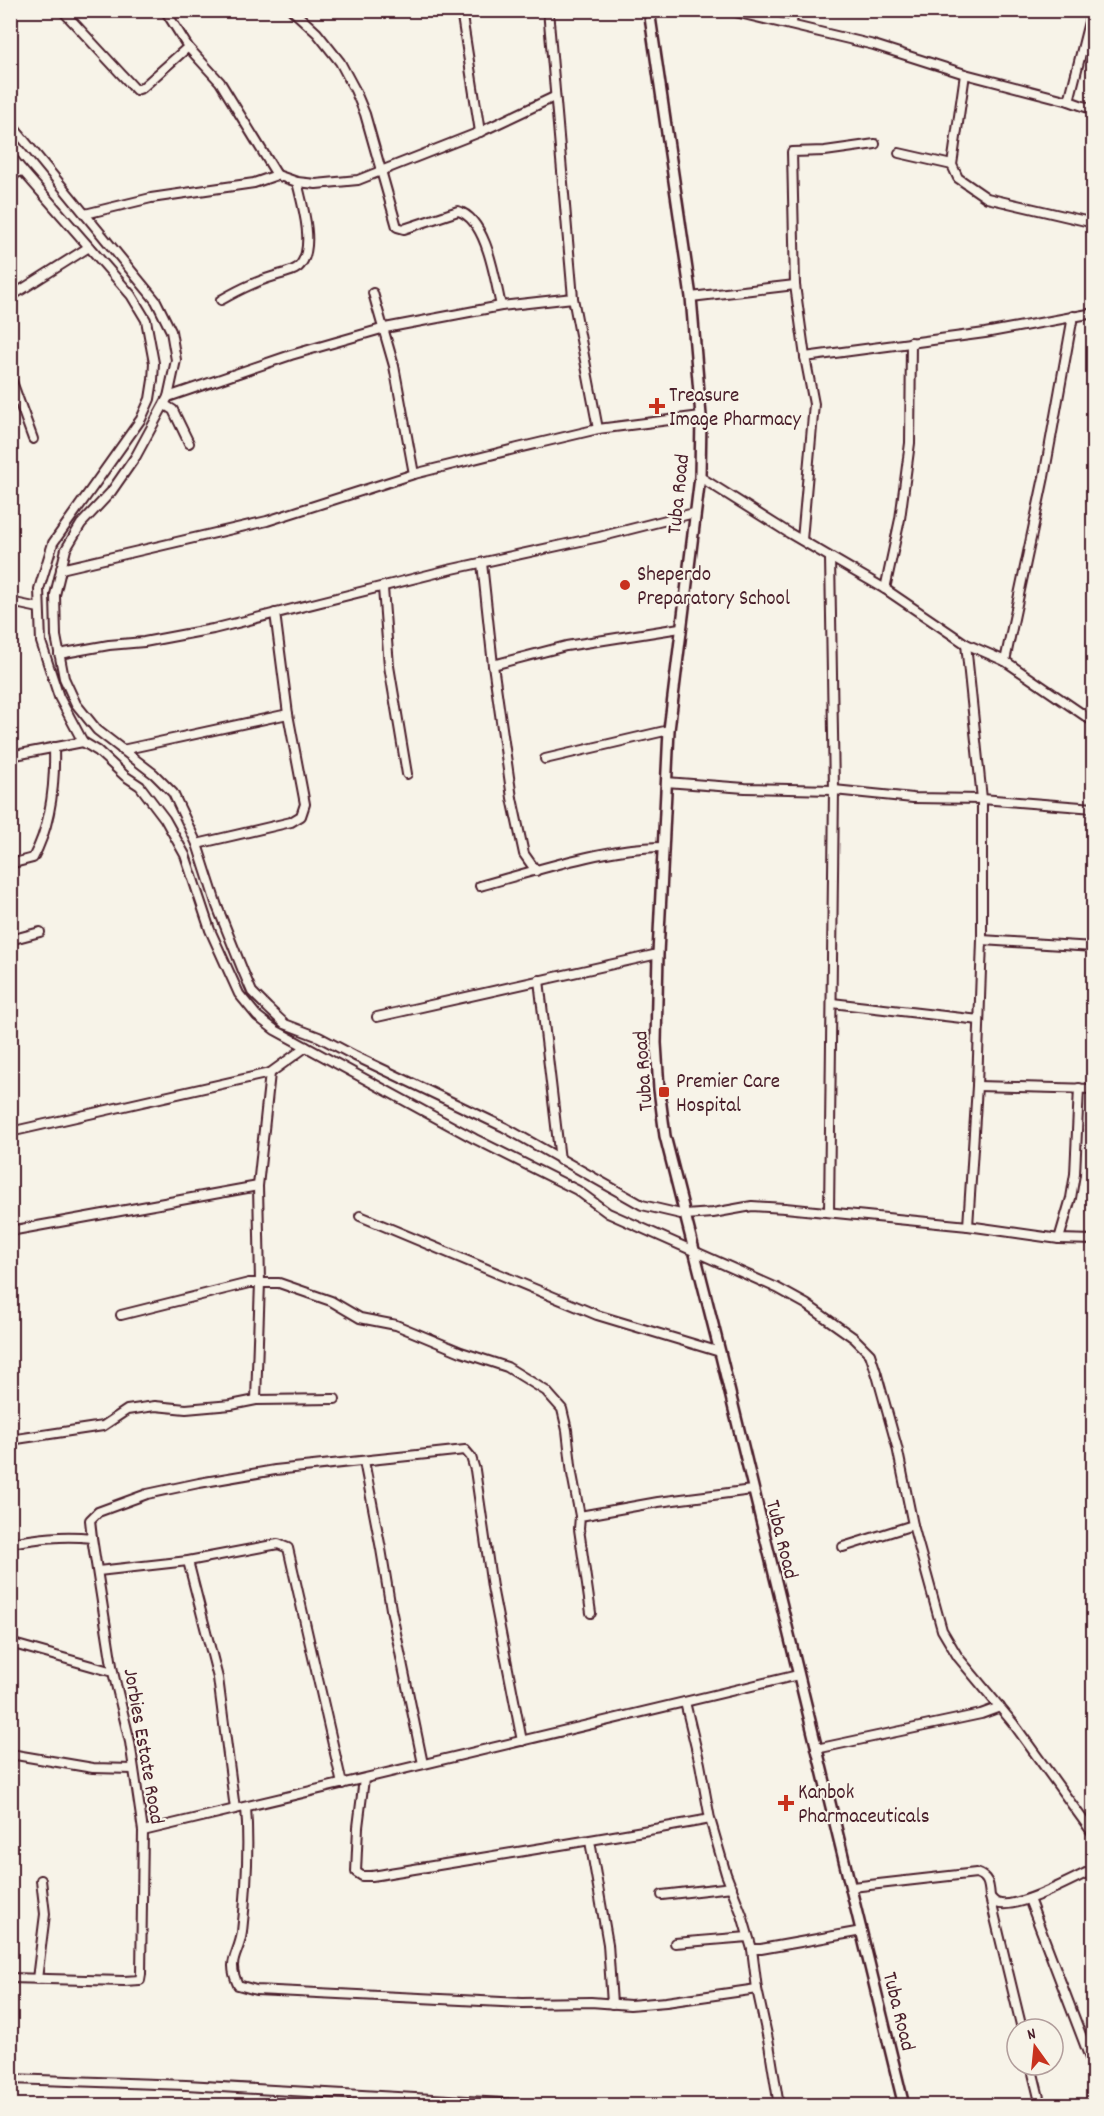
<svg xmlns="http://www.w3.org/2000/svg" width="1104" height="2116" viewBox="0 0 1104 2116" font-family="Dekko,sans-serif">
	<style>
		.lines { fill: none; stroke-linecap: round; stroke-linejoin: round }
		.minor-casing { stroke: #4a1f2b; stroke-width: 12 }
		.tertiary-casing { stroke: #4a1f2b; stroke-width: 14 }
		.minor { stroke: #f7f3e8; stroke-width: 8 }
		.tertiary { stroke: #f7f3e8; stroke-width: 9 }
		.poi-dot { fill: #c8321e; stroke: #f7f3e8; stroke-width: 2 }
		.labels { text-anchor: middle; stroke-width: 4.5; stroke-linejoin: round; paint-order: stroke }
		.poi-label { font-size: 21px; fill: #4a1f2b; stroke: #f7f3e8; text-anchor: start }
		.street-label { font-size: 21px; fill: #4a1f2b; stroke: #f7f3e8 }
	</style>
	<rect width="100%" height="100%" fill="#f7f3e8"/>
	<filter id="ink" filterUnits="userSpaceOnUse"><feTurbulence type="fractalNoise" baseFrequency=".0167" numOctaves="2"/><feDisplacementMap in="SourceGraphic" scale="12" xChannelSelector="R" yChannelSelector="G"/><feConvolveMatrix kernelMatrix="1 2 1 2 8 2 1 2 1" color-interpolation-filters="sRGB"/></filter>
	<g filter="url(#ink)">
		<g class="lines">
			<g class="minor-casing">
				<g id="minor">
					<polyline points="62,10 136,90 142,88 188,47"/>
					<polyline points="165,10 188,47 220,82 277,175"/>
					<path d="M292,10L317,33L340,62L355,90L365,114L397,227L404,229L458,211C487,219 495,280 501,306"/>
					<polyline points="461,10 480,132"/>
					<polyline points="548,10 573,298 598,429"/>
					<polyline points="727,10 874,45 965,74 1069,101 1094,110"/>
					<polyline points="791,25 795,10"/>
					<polyline points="965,74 952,165 958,178 987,198 1094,223"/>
					<polyline points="1069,101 1092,10"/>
					<polyline points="10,123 156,301 171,331 176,360 168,397 136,456 111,492 81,524 66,549 55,595 56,636 64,678 76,704 97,730 154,774 173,793 197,844 217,906 243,971 252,992 268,1008 285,1024 319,1037 355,1056 504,1127 642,1205 685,1215 713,1213 752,1206 785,1208 968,1226 1059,1239 1094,1240"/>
					<polyline points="899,153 952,165"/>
					<polyline points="10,155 22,170 131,295 146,320 154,363 153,380 150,399 141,419 53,543 39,589 41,642 59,697 83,742 98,751 125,776 140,786 165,819 185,855 210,930 239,994 257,1016 275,1030 475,1139 577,1190 608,1213 777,1288 806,1304 854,1338 870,1354 877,1375 897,1447 913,1525 942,1630 958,1657 1013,1723 1094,1835"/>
					<polyline points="10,177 22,170"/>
					<polyline points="85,214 151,198 254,183 277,175 297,182 316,184 358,180 480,132 554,97"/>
					<polyline points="373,293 394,366 414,474"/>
					<polyline points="10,297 89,247"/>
					<polyline points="691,297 795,285"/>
					<path d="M221,300C244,287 259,280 285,273C291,271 298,269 301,264C315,245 302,203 297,182"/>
					<polyline points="805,357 985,333 1094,313"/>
					<polyline points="10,376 33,439"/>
					<polyline points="168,397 291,355 385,328 501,306 573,298"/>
					<polyline points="165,405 173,410 189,443"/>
					<polyline points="700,477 789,533 885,589 966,644 1005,661 1094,722"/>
					<polyline points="802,540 814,404 805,357 795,285 792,152 825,151 875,144"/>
					<polyline points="482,563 493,665 512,798 524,854 536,871"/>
					<polyline points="61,569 267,521 414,474 518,448 598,429 701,416"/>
					<polyline points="383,588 389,666 407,774"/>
					<polyline points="885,589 900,519 910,443 911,342"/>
					<polyline points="10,596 15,603 39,608"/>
					<polyline points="966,644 982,799 982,940 977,1086 968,1226"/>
					<polyline points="59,654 109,645 144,642 213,629 448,570 599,537 694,513"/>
					<polyline points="1005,661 1044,477 1073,316"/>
					<polyline points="493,665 566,646 680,628"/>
					<polyline points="1088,718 1094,700"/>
					<polyline points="122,750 288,714"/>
					<polyline points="10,756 83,742"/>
					<polyline points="545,759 669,730"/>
					<polyline points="666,782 745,788 834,790 913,798 982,799 1094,808"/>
					<polyline points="197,844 291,822 301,816 305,804 288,714 275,613"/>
					<path d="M10,864L33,858C51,825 55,783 54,747"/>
					<path d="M480,886C534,871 607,847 662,847"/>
					<polyline points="10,940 40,932"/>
					<polyline points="982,940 1094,947"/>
					<polyline points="539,980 560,1160"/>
					<polyline points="832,1003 979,1020"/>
					<polyline points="377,1017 658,954"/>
					<polyline points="977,1086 1094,1089"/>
					<polyline points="10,1132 270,1073 306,1047"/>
					<polyline points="829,1212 834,790 830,558"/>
					<polyline points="360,1216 597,1315 720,1352"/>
					<polyline points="10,1231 258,1186"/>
					<polyline points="1059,1239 1071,1198 1075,1174 1079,1088"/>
					<polyline points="121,1315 249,1283 279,1283 331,1301 360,1318 396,1325 461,1352 507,1367 546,1391 562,1409 567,1430 572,1474 580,1516 658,1502 752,1490"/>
					<polyline points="256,1400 260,1282 258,1186 270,1073"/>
					<polyline points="10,1440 103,1426 127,1410 155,1406 186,1409 231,1405 256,1400 335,1399"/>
					<polyline points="364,1461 381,1549 391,1609 423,1764"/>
					<polyline points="580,1516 579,1529 591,1613"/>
					<path d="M10,1543C40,1538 62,1535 92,1538"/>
					<polyline points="843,1547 913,1525"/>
					<polyline points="188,1561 218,1678 235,1809"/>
					<polyline points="98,1571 188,1561 278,1544 288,1548 342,1784"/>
					<polyline points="10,1643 113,1672"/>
					<polyline points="685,1702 700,1764 710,1819 726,1874 742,1915 752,1949 757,1989 769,2044 779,2106"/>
					<polyline points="816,1749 981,1714 1000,1707"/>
					<polyline points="10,1754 93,1768 133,1769"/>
					<path d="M364,1779L358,1827L356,1872L362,1876H372C485,1857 597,1840 710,1819"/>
					<path d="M246,1807C249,1844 246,1895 242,1932C239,1956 226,1959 238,1985L256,1990L522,2003L591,2002L630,2005L666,2002L757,1989"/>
					<polyline points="143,1831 798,1675"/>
					<polyline points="590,1841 608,1944 612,2004"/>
					<path d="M852,1887L976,1873C989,1877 989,1885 990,1897C992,1899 994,1902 997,1903C1015,1911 1075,1878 1094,1869"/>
					<polyline points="662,1895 732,1887"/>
					<polyline points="990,1897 1022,2029"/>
					<polyline points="1029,1899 1093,2066"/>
					<polyline points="675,1943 748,1937"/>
					<polyline points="752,1949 761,1949 862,1931"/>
					<polyline points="10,1978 124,1981 140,1980 141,1974 143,1831 130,1742 113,1672 92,1538 90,1520 98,1512 147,1494 199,1483 275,1470 465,1450 471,1457 475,1470 492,1587 522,1741"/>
					<polyline points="37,1979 45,1914 41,1880"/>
					<polyline points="1031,2065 1041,2106"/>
					<polyline points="10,2079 186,2085 555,2106"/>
				</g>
			</g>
			<g class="tertiary-casing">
				<polyline id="tertiary" points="649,10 691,297 701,416 700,477 669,730 658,954 656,1043 659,1089 665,1136 720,1352 904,2106"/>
			</g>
			<use href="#minor" class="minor"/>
			<use href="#tertiary" class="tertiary"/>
		</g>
	</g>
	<g class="poi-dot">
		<path d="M654 397h6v6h6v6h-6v6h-6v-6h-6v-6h6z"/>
		<circle cx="625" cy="585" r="6"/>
		<rect x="658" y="1086" width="12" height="12" rx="3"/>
		<path d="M783 1794h6v6h6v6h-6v6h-6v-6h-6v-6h6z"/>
	</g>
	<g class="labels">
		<g class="poi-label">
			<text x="669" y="401">Treasure<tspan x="669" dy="24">Image Pharmacy</tspan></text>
			<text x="637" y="580">Sheperdo<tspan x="637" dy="24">Preparatory School</tspan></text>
			<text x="676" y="1087">Premier Care<tspan x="676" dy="24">Hospital</tspan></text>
			<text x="798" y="1798">Kanbok<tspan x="798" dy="24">Pharmaceuticals</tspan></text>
		</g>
		<g class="street-label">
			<text transform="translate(677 494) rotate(-84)" y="7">Tuba Road</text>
			<text transform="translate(642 1071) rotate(-94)" y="7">Tuba Road</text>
			<text transform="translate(783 1539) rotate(76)" y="7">Tuba Road</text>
			<text transform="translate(145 1746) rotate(80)" y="7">Jorbies Estate Road</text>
			<text transform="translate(900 2011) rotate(76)" y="7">Tuba Road</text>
		</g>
	</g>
	<rect width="1104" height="2116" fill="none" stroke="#f7f3e8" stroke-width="36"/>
	<rect x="18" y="18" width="1068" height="2080" fill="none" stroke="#4a1f2b" stroke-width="2" filter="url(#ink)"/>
	<g transform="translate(1035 2047) rotate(345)"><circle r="28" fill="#f7f3e8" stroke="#b29e9c" stroke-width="1.5"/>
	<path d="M0-4.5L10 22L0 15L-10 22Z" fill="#c8321e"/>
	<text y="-9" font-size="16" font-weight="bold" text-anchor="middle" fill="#4a1f2b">N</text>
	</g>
</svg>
